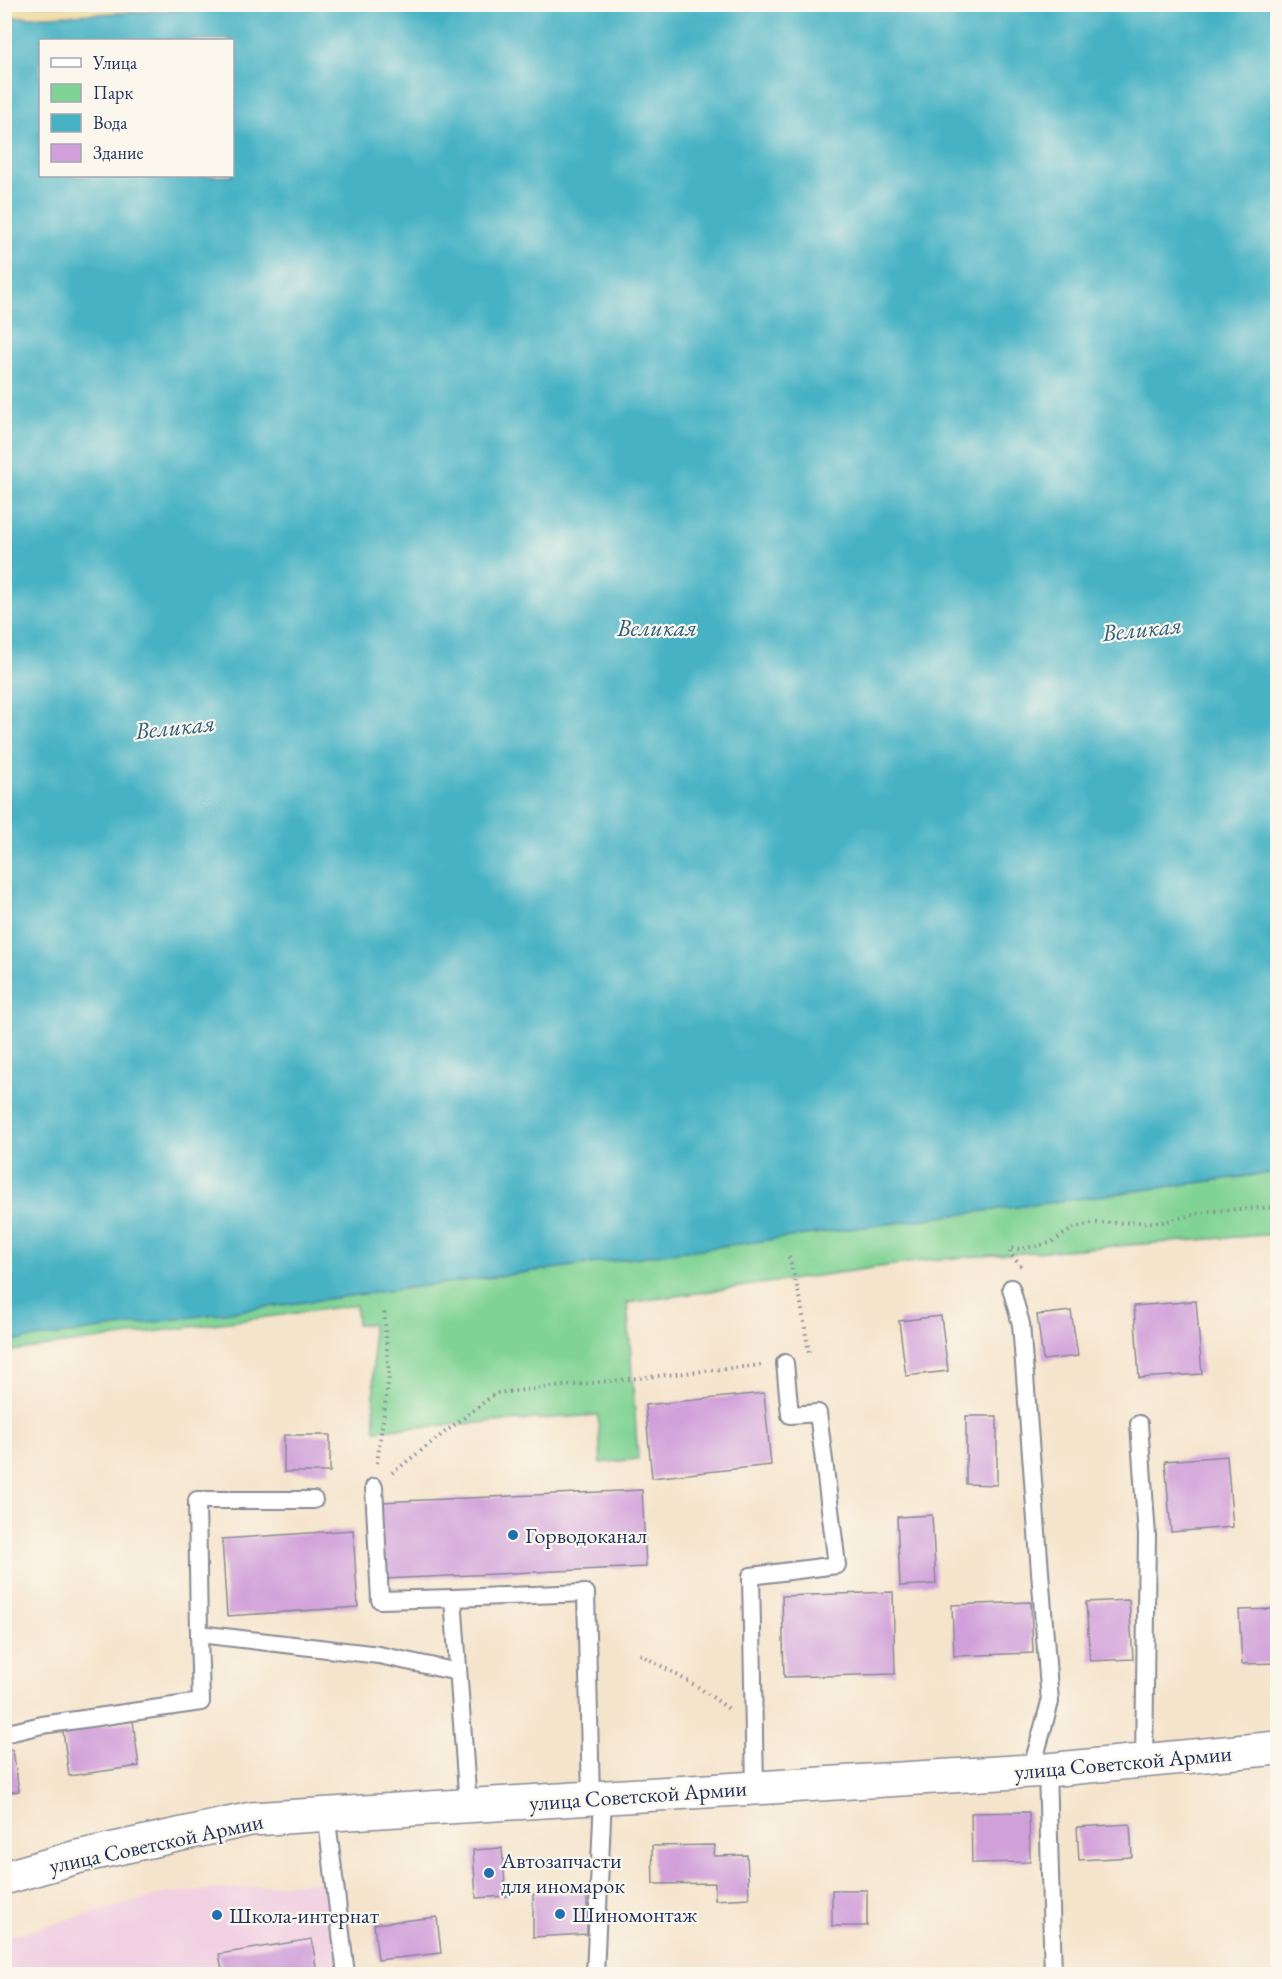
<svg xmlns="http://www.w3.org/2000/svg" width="1282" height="1979" viewBox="0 0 1282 1979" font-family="'EB Garamond',serif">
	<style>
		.built { fill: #f1d0e2 }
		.green { fill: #80d394; stroke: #4e8179; stroke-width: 1.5 }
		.sand { fill: #eeda9e; stroke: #84847e; stroke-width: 1.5 }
		.water { fill: #47b2c4; stroke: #317091; stroke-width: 1.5; fill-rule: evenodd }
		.building { fill: #d1a0da }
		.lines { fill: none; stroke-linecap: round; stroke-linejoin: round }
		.lane-casing { stroke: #888a95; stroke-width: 20 }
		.primary-casing { stroke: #888a95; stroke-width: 36 }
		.path { stroke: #888a95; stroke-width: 4; stroke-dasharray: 1.5 4.5; stroke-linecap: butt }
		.lane { stroke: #fff; stroke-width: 16 }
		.primary { stroke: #fff; stroke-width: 33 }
		.poi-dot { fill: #1f6fb2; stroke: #fbf7ec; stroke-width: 2 }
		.labels { text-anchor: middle; stroke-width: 4.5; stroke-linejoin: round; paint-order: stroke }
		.poi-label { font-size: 22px; fill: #1b2f5e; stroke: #fbf7ec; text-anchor: start }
		.street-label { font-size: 22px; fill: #1b2f5e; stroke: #fbf7ec }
		.water-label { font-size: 24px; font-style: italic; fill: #2a5d82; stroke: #fbf7ec }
	</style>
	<rect width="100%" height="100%" fill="#fbf7ec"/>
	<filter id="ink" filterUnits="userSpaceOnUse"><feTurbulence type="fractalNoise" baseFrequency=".0167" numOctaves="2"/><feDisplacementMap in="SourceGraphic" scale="12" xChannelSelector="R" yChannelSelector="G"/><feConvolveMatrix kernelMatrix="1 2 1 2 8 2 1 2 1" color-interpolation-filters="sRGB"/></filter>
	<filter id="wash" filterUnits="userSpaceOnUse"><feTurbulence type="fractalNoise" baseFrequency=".008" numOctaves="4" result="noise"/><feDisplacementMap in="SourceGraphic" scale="24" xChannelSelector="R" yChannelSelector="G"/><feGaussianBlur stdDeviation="1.35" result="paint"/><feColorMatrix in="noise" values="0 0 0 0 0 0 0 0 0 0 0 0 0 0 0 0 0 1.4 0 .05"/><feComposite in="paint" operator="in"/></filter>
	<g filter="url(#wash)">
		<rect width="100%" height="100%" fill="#f5e4cc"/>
		<polygon class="built" points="344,1880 356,1974 5,1974 5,1937 167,1893"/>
		<polygon class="green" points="1277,1172 1277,1234 929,1260 627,1303 638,1459 601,1463 598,1415 375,1430 372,1324 357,1324 356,1305 5,1352 4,1342"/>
		<polygon class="sand" points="4,5 312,5 5,18"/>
		<path class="water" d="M312,4L1277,5V1172L5,1342V18ZM40,40H232V176H40Z"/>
		<g id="blocks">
			<g class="building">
				<polygon points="1196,1301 1202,1374 1139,1378 1134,1306"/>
				<polygon points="1071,1311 1078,1356 1043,1360 1037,1315"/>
				<polygon points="941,1316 948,1371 906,1376 899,1321"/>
				<polygon points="764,1393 771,1465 652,1478 645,1405"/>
				<polygon points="966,1416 997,1416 997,1485 966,1484"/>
				<rect x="284" y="1435" width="46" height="37"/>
				<polygon points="1227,1456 1233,1527 1171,1532 1165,1461"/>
				<polygon points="642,1490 646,1567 383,1579 380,1502"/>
				<polygon points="932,1515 936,1584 900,1586 897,1517"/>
				<polygon points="353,1530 358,1607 227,1616 222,1539"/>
				<polygon points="893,1592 895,1674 784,1677 782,1596"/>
				<polygon points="1129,1600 1133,1659 1090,1661 1086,1602"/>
				<polygon points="1031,1602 1033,1653 954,1656 952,1605"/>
				<polygon points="1275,1609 1277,1663 1242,1664 1239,1610"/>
				<polygon points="133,1721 139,1766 69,1776 63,1731"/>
				<polygon points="13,1750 19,1791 4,1793 4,1751"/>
				<polygon points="1029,1812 1030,1862 972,1863 971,1813"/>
				<polygon points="1130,1824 1132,1857 1079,1860 1077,1827"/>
				<polygon points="715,1845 714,1856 747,1855 749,1898 715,1900 715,1883 653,1884 652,1846"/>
				<polygon points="502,1848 506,1896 476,1898 473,1850"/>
				<rect x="832" y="1890" width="35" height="36"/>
				<polygon points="587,1893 587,1934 533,1937 533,1894"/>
				<polygon points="437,1917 441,1953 378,1960 374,1924"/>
				<polygon points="312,1939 317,1974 223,1974 219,1954"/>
			</g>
		</g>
	</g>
	<g filter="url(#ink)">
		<use href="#blocks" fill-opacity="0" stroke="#888a95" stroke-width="1.5"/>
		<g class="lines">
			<g class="lane-casing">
				<g id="lane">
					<polyline points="1011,1288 1021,1324 1050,1702 1031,1771"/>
					<polyline points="1139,1424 1147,1536 1144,1761"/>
					<polyline points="374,1487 380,1600 453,1598 468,1806"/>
					<polyline points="314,1500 197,1500 199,1634 379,1655 458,1672"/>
					<polyline points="453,1598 586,1593 591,1798"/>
					<polyline points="4,1734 42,1725 201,1702 199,1634"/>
					<polyline points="1047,1770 1053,1974"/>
					<polyline points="755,1788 751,1576 837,1565 818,1413 790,1415 785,1363"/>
					<polyline points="326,1813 346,1974"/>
					<polyline points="595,1974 603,1797"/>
				</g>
			</g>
			<g class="primary-casing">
				<polyline id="primary" points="4,1878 77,1857 251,1819 1047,1770 1278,1748"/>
			</g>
			<g class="path">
				<polyline points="789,1257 800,1298 809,1353"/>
				<polyline points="1021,1266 1010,1254 1010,1248 1021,1249 1050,1243 1074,1228 1096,1223 1163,1222 1209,1211 1278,1207"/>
				<polyline points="377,1463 389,1376 384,1310"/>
				<polyline points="392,1473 496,1393 761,1365"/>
				<polyline points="640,1654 698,1687 729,1709"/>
			</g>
			<use href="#lane" class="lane"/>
			<use href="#primary" class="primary"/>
		</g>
	</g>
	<g class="poi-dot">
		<circle cx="513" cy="1535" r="6"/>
		<circle cx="489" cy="1873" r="6"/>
		<circle cx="560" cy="1914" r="6"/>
		<circle cx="217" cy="1915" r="6"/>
	</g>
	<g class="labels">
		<g class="poi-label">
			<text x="525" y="1543">Горводоканал</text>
			<text x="501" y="1868">Автозапчасти<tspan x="501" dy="25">для иномарок</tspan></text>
			<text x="572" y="1922">Шиномонтаж</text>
			<text x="229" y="1923">Школа-интернат</text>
		</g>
		<g class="street-label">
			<text transform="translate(1123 1762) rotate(-5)" y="8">улица Советской Армии</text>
			<text transform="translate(638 1795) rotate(-4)" y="8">улица Советской Армии</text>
			<text transform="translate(156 1843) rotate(-12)" y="8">улица Советской Армии</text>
		</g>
		<g class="water-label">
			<text x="657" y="636">Великая</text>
			<text transform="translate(1142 629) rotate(-6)" y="8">Великая</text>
			<text transform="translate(175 727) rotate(-6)" y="8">Великая</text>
		</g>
	</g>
	<rect width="1282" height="1979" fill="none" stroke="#fbf7ec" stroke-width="24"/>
	<rect x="39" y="39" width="195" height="138" fill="#fbf7ec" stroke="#a1a7b3" stroke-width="1.5"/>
	<rect x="51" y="58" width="30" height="9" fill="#ffffff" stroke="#a1a7b3" stroke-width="1.5"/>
	<text x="93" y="69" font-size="18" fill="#1b2f5e">Улица</text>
	<rect x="51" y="84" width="30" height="18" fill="#80d394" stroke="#a1a7b3" stroke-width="1.5"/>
	<text x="93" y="99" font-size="18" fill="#1b2f5e">Парк</text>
	<rect x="51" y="114" width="30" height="18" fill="#47b2c4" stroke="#a1a7b3" stroke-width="1.5"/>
	<text x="93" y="129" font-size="18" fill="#1b2f5e">Вода</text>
	<rect x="51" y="144" width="30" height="18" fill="#d1a0da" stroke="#a1a7b3" stroke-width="1.5"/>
	<text x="93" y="159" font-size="18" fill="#1b2f5e">Здание</text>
</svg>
